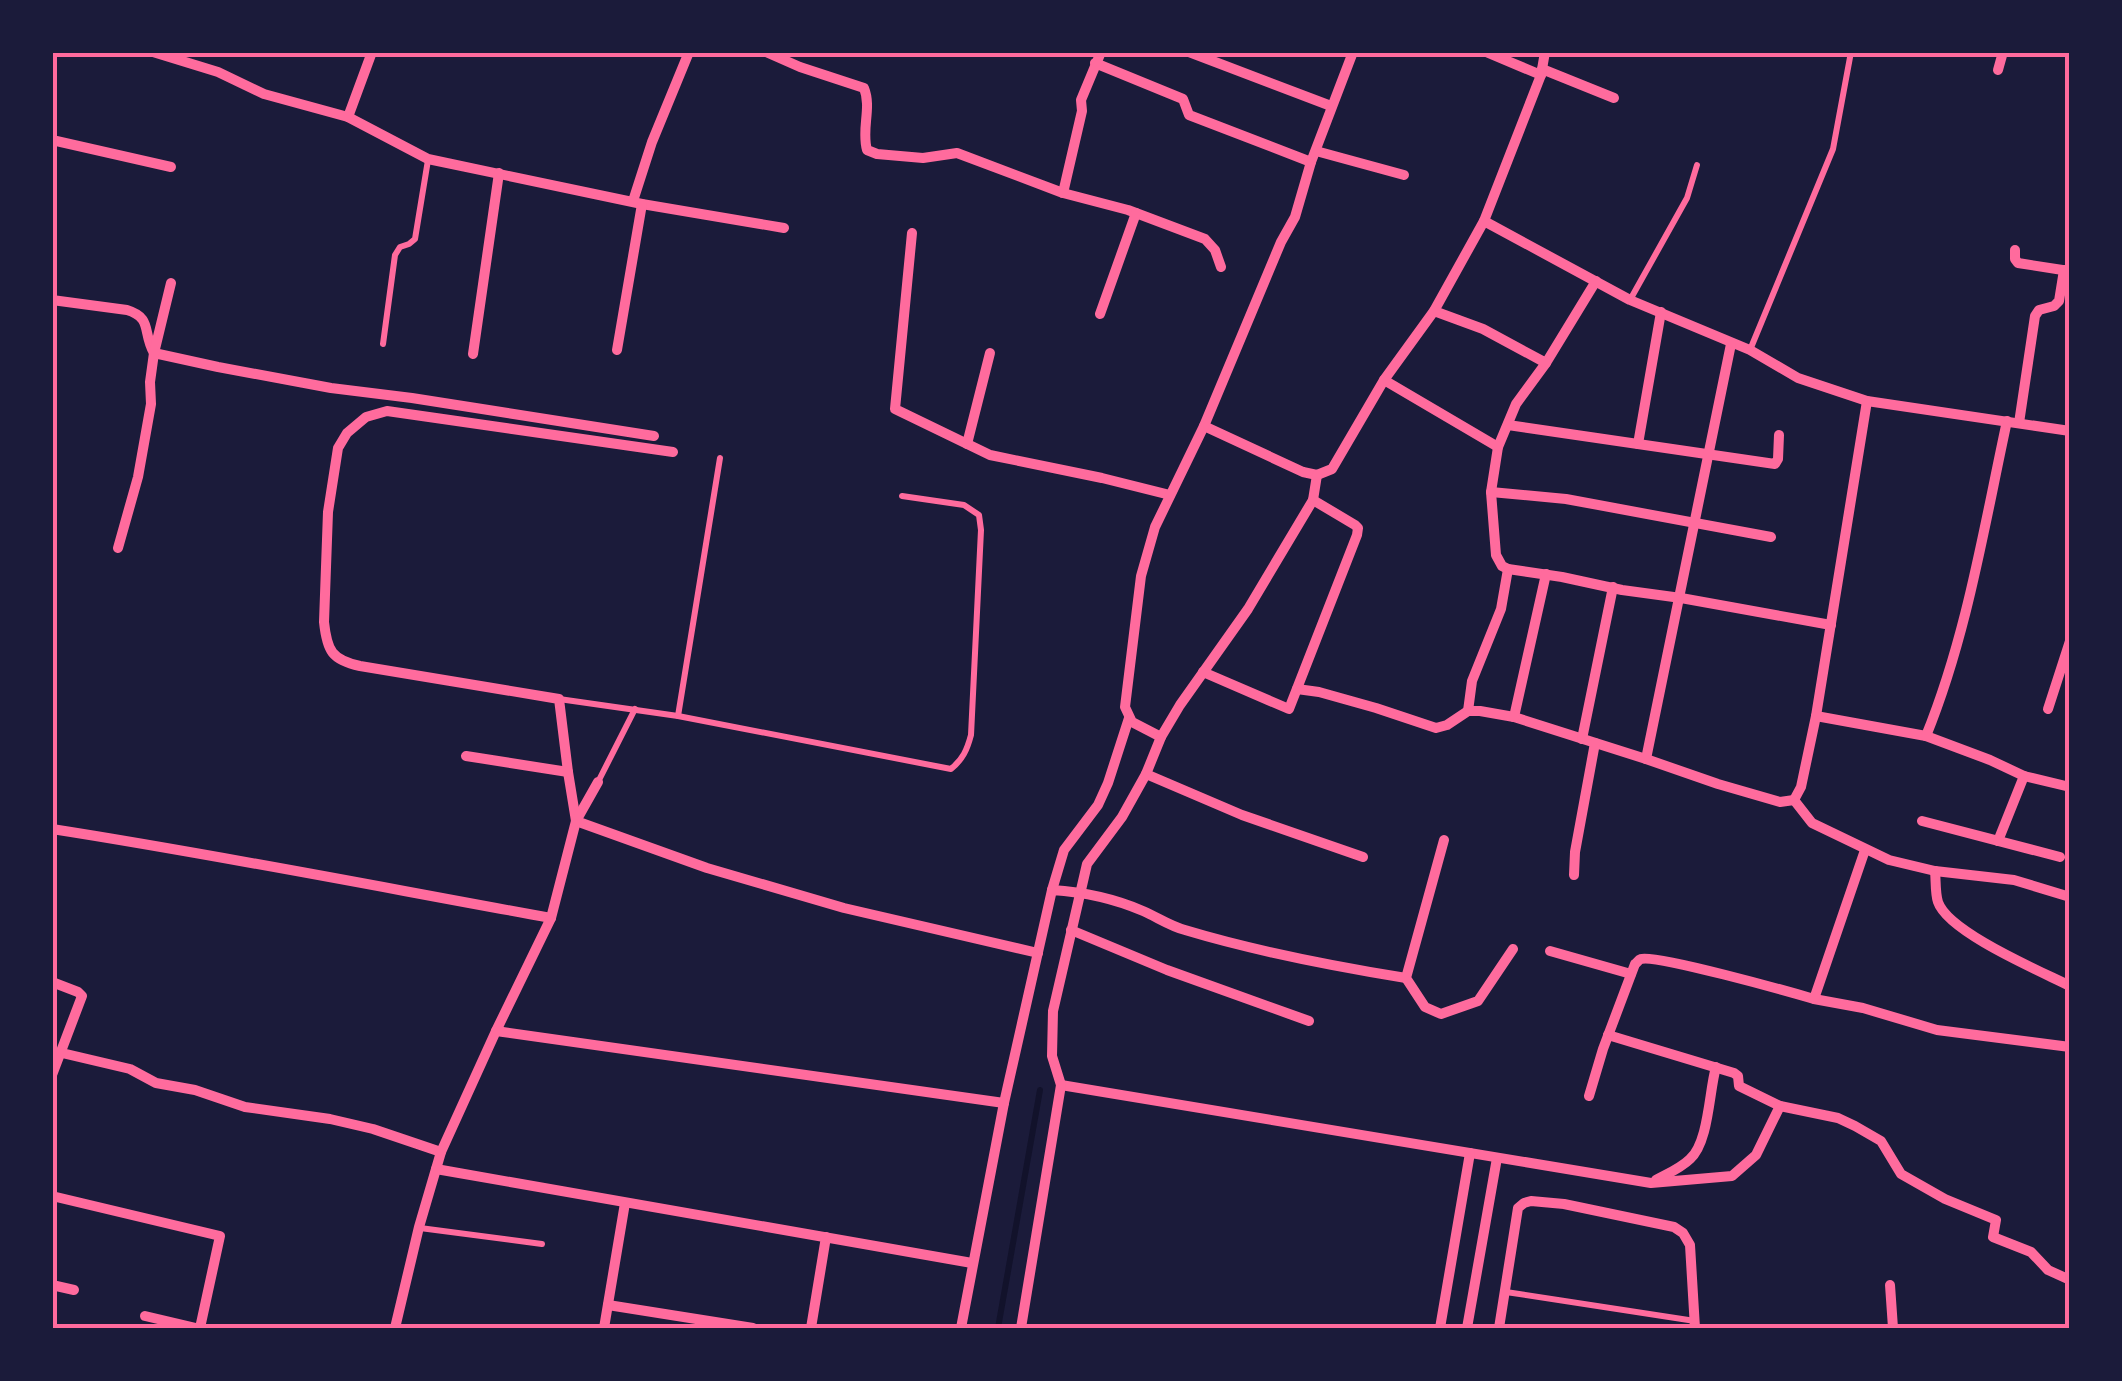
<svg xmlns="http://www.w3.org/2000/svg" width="2122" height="1381" viewBox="0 0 2122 1381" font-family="'Roboto Condensed',sans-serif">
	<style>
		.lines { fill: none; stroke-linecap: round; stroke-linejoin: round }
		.stream { stroke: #12122b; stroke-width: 6 }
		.service { stroke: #ff6b9d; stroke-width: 6 }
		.minor { stroke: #ff6b9d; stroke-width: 10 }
		.neatline { fill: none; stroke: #ff6b9d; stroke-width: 4 }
	</style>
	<rect width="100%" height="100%" fill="#1b1b3a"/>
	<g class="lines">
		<polyline class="stream" points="998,1328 1040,1090"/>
		<g class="service">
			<polyline points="1630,300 1687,198 1697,165"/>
			<polyline points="383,344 395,255 400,247 409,244 415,239 428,160"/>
			<polyline points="1750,350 1833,149 1851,52"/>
			<path d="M559,699L678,716L951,769C963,759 967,750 971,735L981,530L979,515L964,505L902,496"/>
			<polyline points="678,716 720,458"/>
			<polyline points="598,782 635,709"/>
			<polyline points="420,1228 542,1244"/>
			<polyline points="1506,1292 1695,1321"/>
		</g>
		<g class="minor">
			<polyline points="153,52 218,72 264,94 348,117 428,159 642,204 784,228"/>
			<path d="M766,52L800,67L864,88C872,108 861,129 867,150L877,154L923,158L957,153L1063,193L1128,210L1205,239L1215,250L1221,267"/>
			<polyline points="1189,52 1331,106"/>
			<polyline points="1486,52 1541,75"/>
			<polyline points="1095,63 1183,99 1189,115 1311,162"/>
			<polyline points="1542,69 1614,98"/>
			<polyline points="1998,70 2003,52"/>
			<polyline points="348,117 372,52"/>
			<polyline points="52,140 171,167"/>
			<polyline points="1316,151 1404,175"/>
			<polyline points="1063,193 1082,111 1081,100 1101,52"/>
			<polyline points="633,201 652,142 689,52"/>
			<polyline points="1484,221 1630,300 1750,350 1798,378 1867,401 2070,431"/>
			<polyline points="912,233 895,409 990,455 1102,478 1170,495"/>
			<polyline points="2015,250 2015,259 2018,263 2069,271"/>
			<polyline points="1596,281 1546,363 1516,404 1498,447 1491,492 1496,555 1502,566 1508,569 1562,577 1622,590 1681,598 1831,625"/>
			<path d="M52,300L127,310C153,318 142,332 154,353L218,367L331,388L412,398L654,436"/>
			<polyline points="1434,311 1483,329 1546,363"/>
			<polyline points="1100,314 1136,213"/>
			<polyline points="617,350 642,204"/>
			<polyline points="473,354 499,173"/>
			<polyline points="1384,380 1498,447"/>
			<polyline points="2019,423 2035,316 2039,310 2054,306 2059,301 2064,270"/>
			<polyline points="1508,425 1775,464 1778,459 1779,435"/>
			<polyline points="1204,426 1303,472 1317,475"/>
			<polyline points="967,444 990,353"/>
			<polyline points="1638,444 1661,312"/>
			<path d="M673,452L387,411L366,417L347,433L338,448L328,512L324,622C327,651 332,660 360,666L559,699L568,772L576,821L707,868L844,908L1038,953"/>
			<polyline points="1317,475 1332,469 1384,380 1434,311 1484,221 1541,75 1545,52"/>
			<polyline points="1491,492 1566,499 1771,537"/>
			<polyline points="118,548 138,477 151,404 150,382 154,353 171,283"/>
			<polyline points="1203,672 1289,709 1357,535 1358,528 1355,525 1313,500"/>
			<polyline points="1297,689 1319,692 1376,708 1436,728 1447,725 1468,711 1480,711 1514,717 1646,759 1718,784 1780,802 1794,800"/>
			<polyline points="2048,709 2070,641"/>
			<polyline points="1468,711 1472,681 1501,609 1508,569"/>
			<polyline points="1816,716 1926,736 1990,760 2024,776 2070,787"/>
			<polyline points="1514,717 1546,574"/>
			<path d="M1926,736C1967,635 1984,527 2007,421"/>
			<polyline points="1161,737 1132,722 1125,707 1141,576 1155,527 1204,426 1281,242 1295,217 1311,162 1353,52"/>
			<polyline points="1582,739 1613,587"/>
			<polyline points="466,756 568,772"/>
			<polyline points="1646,759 1731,344"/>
			<polyline points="1146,774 1242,815 1363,857"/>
			<polyline points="1794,800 1801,787 1816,716 1867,401"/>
			<polyline points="1794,800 1812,823 1889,860 1935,871 2014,880 2070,897"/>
			<polyline points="1922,821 2060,857"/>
			<path d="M52,829C219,855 385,888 551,918"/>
			<polyline points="1444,840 1406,978 1425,1007 1441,1014 1478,1001 1513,949"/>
			<polyline points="1998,841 2024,776"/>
			<path d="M1935,871C1936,880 1935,893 1938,902C1948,932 2040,971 2070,986"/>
			<polyline points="1574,875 1575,852 1595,743"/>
			<polyline points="1052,890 1064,850 1098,805 1108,783 1129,718"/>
			<polyline points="1071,930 1167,970 1309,1021"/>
			<polyline points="1550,951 1631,974"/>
			<polyline points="52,982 78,992 82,996 52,1075"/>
			<polyline points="1814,999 1863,1008 1937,1030 2070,1047"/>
			<polyline points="496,1031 551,918 576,821 598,782"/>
			<polyline points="1608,1035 1734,1073 1738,1076 1739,1086 1780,1106 1838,1118 1855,1126 1881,1141 1901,1174 1945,1199 1996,1220 1993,1237 2031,1252 2048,1270 2070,1280"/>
			<polyline points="62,1053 130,1069 156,1083 195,1090 245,1107 330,1119 373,1129 441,1152"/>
			<polyline points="1061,1085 1651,1183 1732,1176 1756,1155 1780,1106"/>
			<path d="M1589,1096L1603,1049L1635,964C1637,963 1638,960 1641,959C1655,954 1790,992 1814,999L1865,850"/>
			<polyline points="436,1169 972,1263"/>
			<path d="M1656,1180C1667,1174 1681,1168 1690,1159C1709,1142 1709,1091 1716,1067"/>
			<polyline points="52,1196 220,1236 200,1328"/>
			<polyline points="52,1285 74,1290"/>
			<polyline points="1890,1285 1893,1328"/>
			<polyline points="608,1305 753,1328"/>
			<polyline points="145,1316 196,1328"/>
			<polyline points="395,1328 419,1227 441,1152 496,1031 1004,1103"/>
			<polyline points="604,1328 625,1203"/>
			<polyline points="811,1328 826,1237"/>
			<path d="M961,1328L1004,1103L1052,890C1084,892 1113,898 1143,911C1157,917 1170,926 1185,930C1258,952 1332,966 1406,978"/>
			<polyline points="1021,1328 1061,1085 1052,1056 1053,1011 1087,864 1122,817 1146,774 1161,737 1180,705 1248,609 1313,500 1317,475"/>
			<polyline points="1440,1328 1470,1153"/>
			<polyline points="1467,1328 1497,1158"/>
			<polyline points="1499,1328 1518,1208 1524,1203 1531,1201 1564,1204 1674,1227 1683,1233 1690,1245 1695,1328"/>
		</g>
	</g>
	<rect width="2122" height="1381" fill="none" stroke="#1b1b3a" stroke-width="110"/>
	<rect x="55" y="55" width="2012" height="1271" class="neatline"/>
</svg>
